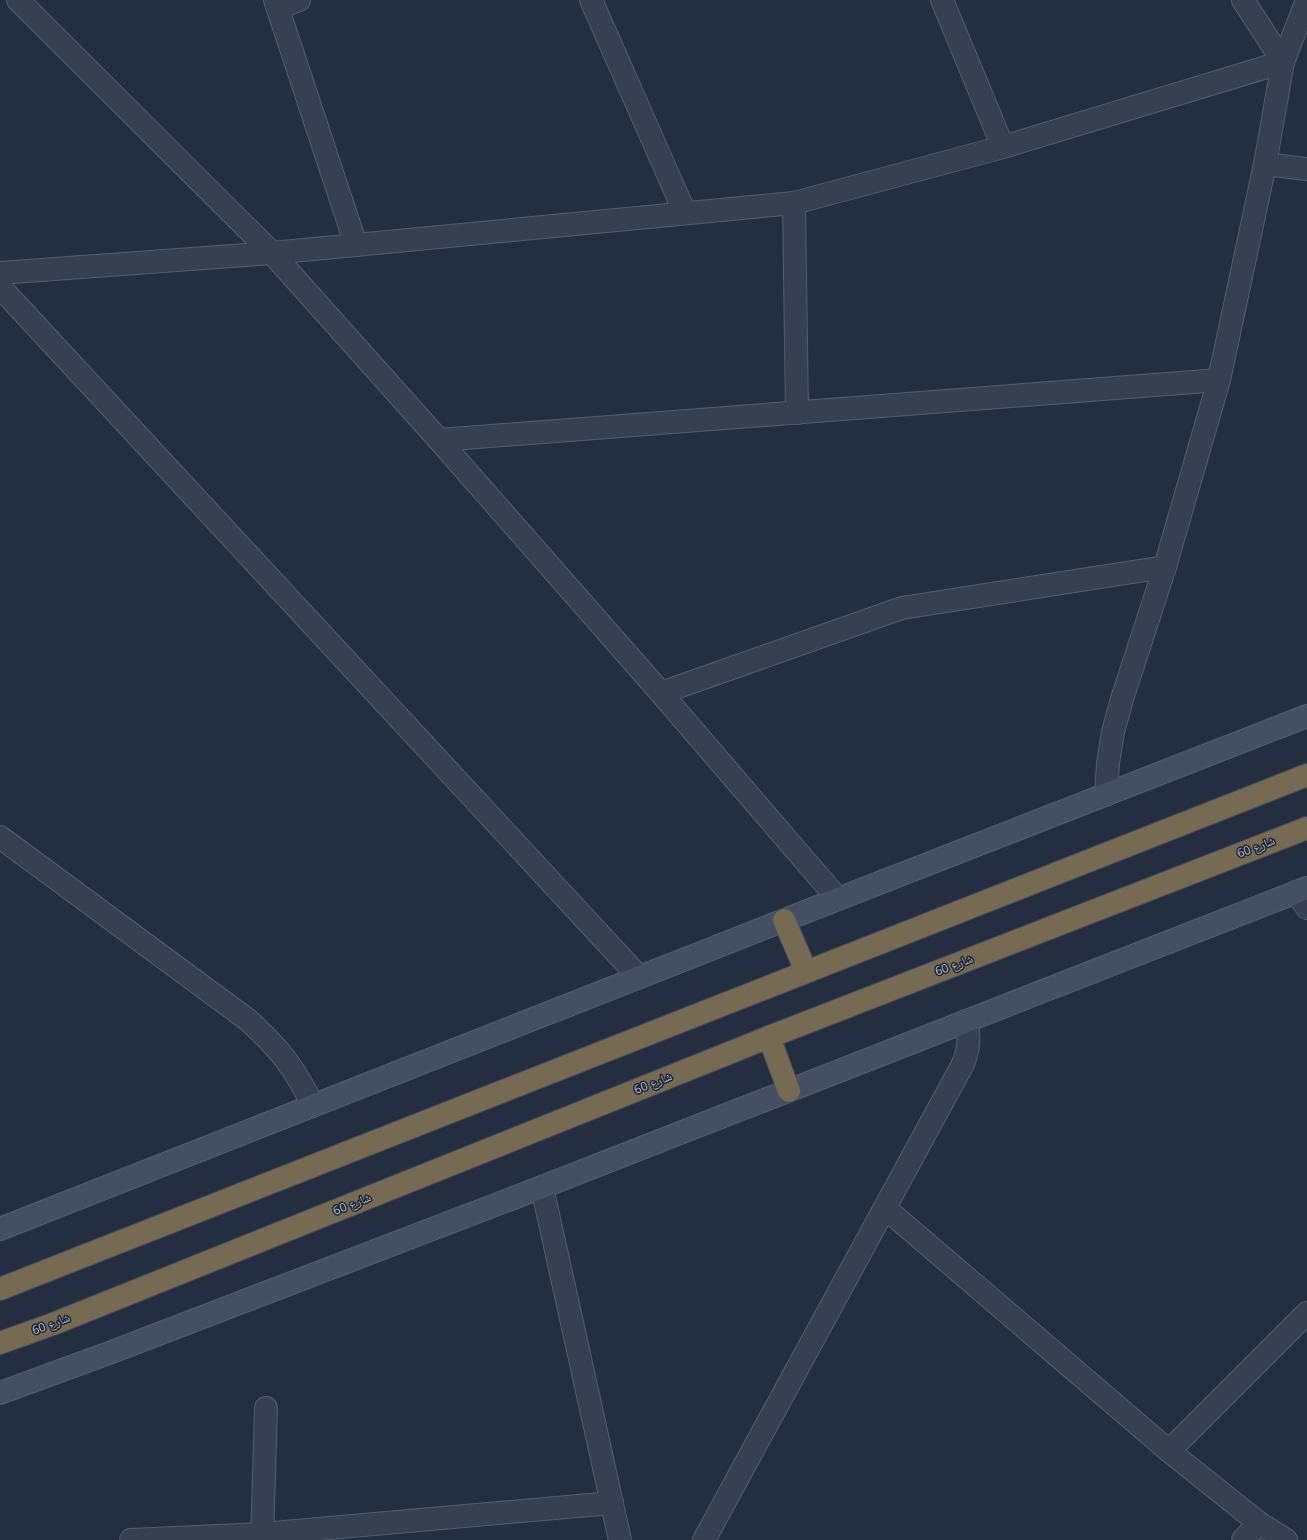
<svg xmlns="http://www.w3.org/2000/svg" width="1307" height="1540" viewBox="0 0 1307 1540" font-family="'Noto Sans','Noto Naskh Arabic',sans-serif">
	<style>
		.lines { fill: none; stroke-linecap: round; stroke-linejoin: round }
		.street-casing { stroke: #555e6e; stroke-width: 24 }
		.secondary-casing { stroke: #555e6e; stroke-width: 24 }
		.highway-casing { stroke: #424b5b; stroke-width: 24 }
		.street { stroke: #374050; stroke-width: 22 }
		.secondary { stroke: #454f63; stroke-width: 22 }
		.highway { stroke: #766a53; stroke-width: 22 }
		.labels { text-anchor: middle; stroke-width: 3; stroke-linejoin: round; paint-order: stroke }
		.street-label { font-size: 12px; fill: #b3bbcb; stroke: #1c2535 }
	</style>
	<rect width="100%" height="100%" fill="#232e40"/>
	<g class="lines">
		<g class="street-casing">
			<g id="street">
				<polyline points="18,0 272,253 439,440 661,693 838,899"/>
				<polyline points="275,0 356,245"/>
				<polyline points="591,0 685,213"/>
				<polyline points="942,0 1003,147"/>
				<polyline points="278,8 299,0"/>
				<polyline points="1265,164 1307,169"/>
				<polyline points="794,203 797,413"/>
				<polyline points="0,273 272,253 794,203 1003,147 1283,62 1243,0"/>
				<polyline points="0,287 639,977"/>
				<polyline points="439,440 1219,380"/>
				<polyline points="661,693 902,608 1165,567"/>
				<polyline points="1106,795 1108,763 1113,732 1122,699 1165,567 1219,380 1265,164 1283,62 1307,0"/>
				<path d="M0,837L248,1020C279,1048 295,1068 313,1106"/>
				<polyline points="1296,892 1307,908"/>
				<polyline points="542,1187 620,1540"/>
				<polyline points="885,1208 1169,1451 1259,1523 1286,1540"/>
				<polyline points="1169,1451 1307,1313"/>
				<polyline points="131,1540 262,1534 612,1503"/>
				<polyline points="262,1540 266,1408"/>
				<path d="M704,1540L963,1064C969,1049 970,1037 966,1021"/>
				<polyline points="1243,1540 1259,1523"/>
			</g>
		</g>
		<g class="secondary-casing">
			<g id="secondary">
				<polyline points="0,1229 838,899 1307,716"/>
				<polyline points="0,1393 109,1353 542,1187 1307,888"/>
			</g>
		</g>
		<g class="highway-casing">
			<g id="highway">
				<polyline points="784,920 806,971"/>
				<polyline points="769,1037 789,1091"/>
				<polyline points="0,1289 1307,775"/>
				<polyline points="0,1343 53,1324 769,1037 1307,828"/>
			</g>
		</g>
		<use href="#street" class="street"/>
		<use href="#secondary" class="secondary"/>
		<use href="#highway" class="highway"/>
	</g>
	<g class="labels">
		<g class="street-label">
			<text transform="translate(1256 847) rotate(-21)" y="4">شارع 60</text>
			<text transform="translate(954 965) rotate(-21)" y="4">شارع 60</text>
			<text transform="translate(653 1083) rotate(-22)" y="4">شارع 60</text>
			<text transform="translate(352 1204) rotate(-22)" y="4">شارع 60</text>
			<text transform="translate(51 1324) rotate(-21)" y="4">شارع 60</text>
		</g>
	</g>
</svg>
